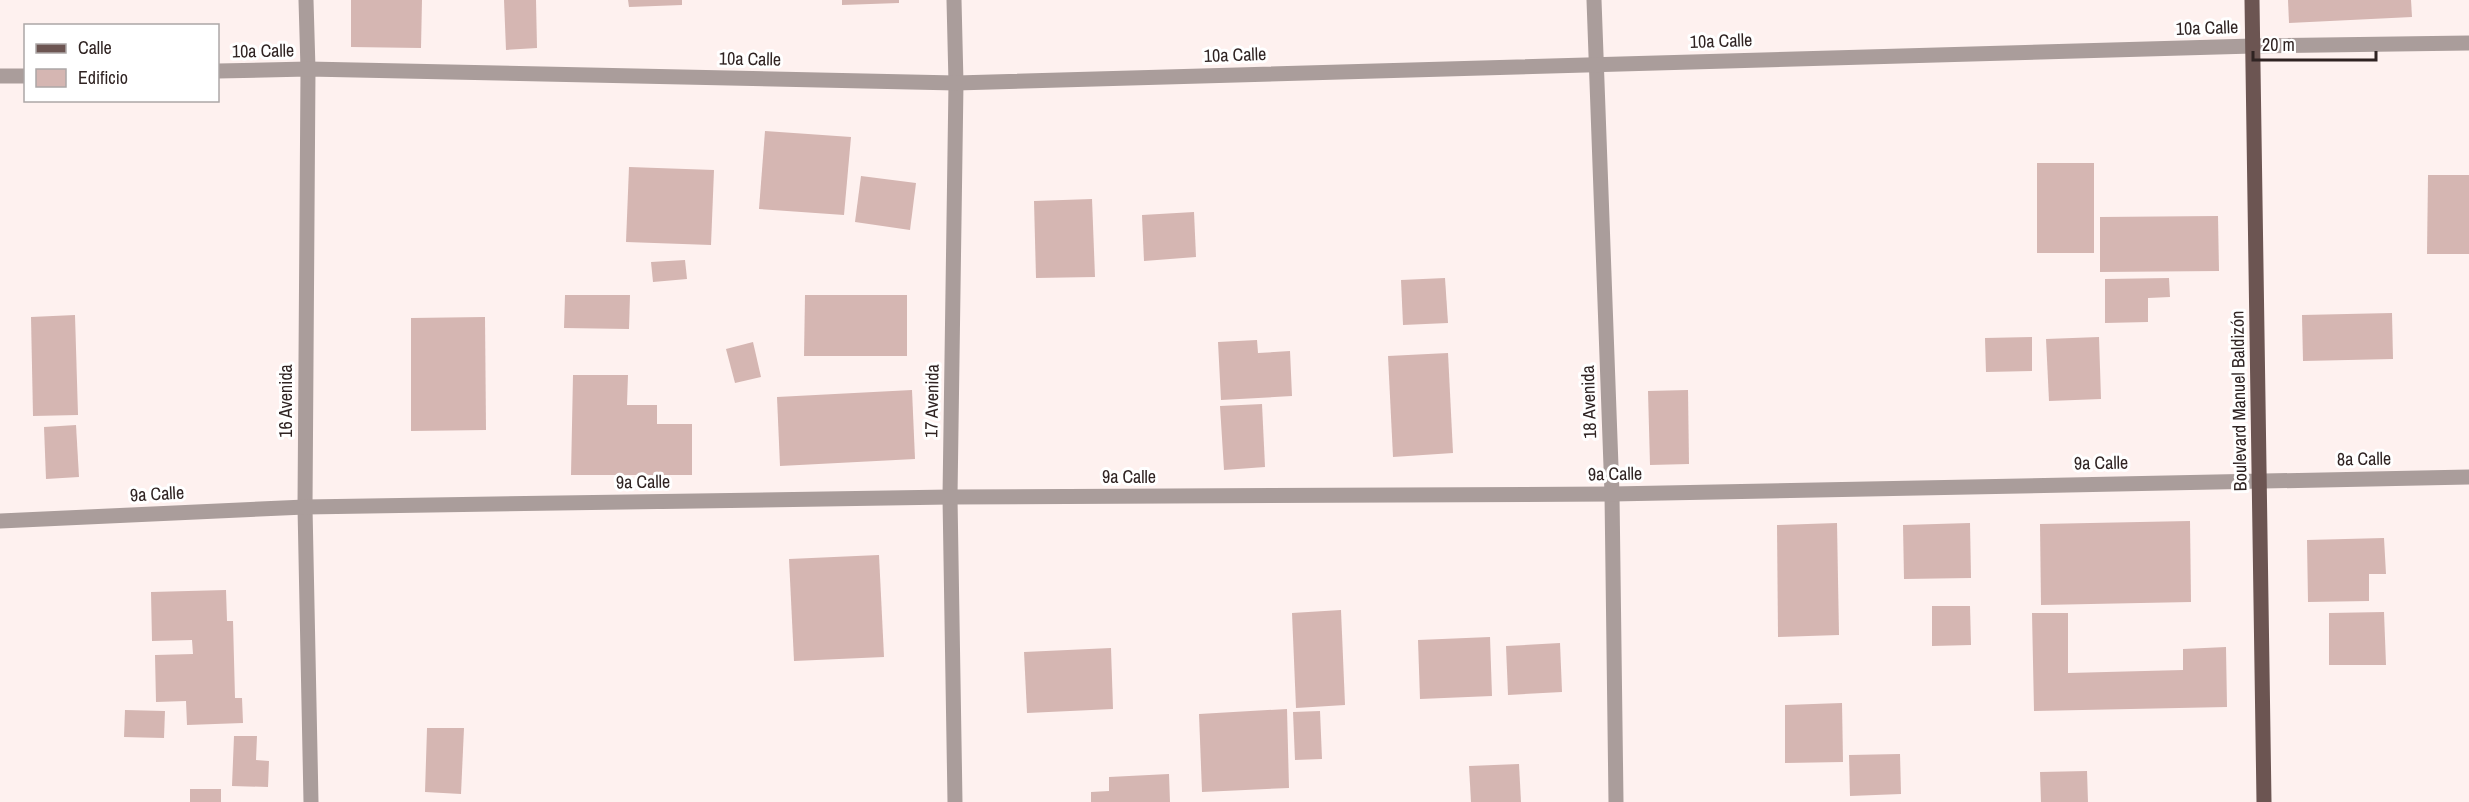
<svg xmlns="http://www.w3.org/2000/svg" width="2469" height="802" viewBox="0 0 2469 802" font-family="'Archivo Narrow',sans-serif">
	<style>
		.building { fill: #d5b6b2 }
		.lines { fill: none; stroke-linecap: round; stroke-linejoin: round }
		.minor { stroke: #aa9d9b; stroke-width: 15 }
		.major { stroke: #6c5552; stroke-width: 15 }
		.labels { text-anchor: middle; stroke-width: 6; stroke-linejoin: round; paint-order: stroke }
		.street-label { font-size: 18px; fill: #2f2322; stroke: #fff }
	</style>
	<rect width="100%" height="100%" fill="#fef1ef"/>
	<g class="building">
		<polygon points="351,0 422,0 421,48 351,47"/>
		<polygon points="504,0 536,0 537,48 506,50"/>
		<polygon points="628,0 682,0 682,5 629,7"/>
		<polygon points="842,0 899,0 899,3 842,5"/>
		<polygon points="2288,0 2411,0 2412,17 2289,23"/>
		<polygon points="765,131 851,137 844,215 759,209"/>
		<rect x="2037" y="163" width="57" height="90"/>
		<polygon points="629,167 714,170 711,245 626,242"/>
		<polygon points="2428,175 2469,175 2469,254 2427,254"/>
		<polygon points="861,176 916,183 910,230 855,222"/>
		<polygon points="1092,199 1095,277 1036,278 1034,201"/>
		<polygon points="1194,212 1196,257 1144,261 1142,215"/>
		<polygon points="2218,216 2219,271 2100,272 2100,217"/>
		<polygon points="685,260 687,279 653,282 651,262"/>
		<polygon points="1445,278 1448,323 1403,325 1401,280"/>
		<polygon points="2169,278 2170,297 2148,298 2148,322 2105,323 2105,279"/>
		<polygon points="565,295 630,295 629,329 564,328"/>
		<polygon points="805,295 907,295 907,356 804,356"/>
		<polygon points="2392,313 2393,359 2303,361 2302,315"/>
		<polygon points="75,315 78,415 33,416 31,317"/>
		<polygon points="485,317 486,430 411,431 411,318"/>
		<polygon points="2032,337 2032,371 1986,372 1985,338"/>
		<polygon points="2099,337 2101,399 2049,401 2046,339"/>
		<polygon points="1257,340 1258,353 1290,351 1292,396 1221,400 1218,342"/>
		<polygon points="753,342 761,377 735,383 726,349"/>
		<polygon points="1448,353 1453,453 1393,457 1388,356"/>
		<polygon points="573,375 628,375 627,405 657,405 657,424 692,424 692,475 571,475"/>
		<polygon points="912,390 915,459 780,466 777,397"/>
		<polygon points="1688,390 1689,464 1650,465 1648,391"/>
		<polygon points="1262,404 1265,467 1224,470 1220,406"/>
		<polygon points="76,425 79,477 46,479 44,427"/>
		<polygon points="2190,521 2191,602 2041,605 2040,524"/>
		<polygon points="1837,523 1839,635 1778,637 1777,525"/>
		<polygon points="1970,523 1971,578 1904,579 1903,525"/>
		<polygon points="2384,538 2386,574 2369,574 2369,601 2308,602 2307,540"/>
		<polygon points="879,555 884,657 794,661 789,559"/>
		<polygon points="226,590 227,621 233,621 235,698 242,698 243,723 187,725 186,701 156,702 155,655 193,654 192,640 152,641 151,592"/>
		<polygon points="1932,606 1970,606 1971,645 1932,646"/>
		<polygon points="1341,610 1345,705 1296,708 1292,613"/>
		<polygon points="2384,612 2386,665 2329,665 2329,613"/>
		<polygon points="2032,613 2068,613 2068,673 2183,670 2183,649 2226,647 2227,707 2034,711"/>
		<polygon points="1490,637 1492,696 1420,699 1418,640"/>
		<polygon points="1560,643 1562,692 1508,695 1506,646"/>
		<polygon points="1111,648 1113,709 1027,713 1024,652"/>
		<polygon points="1842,703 1843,762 1785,763 1785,705"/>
		<polygon points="1287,709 1289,788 1202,792 1199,714"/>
		<polygon points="125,710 165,711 164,738 124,737"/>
		<polygon points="1320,711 1322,759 1295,760 1293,712"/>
		<polygon points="427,728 464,728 461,794 425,792"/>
		<polygon points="234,736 257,736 256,760 269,761 268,787 232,786"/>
		<polygon points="1900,754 1901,794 1850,796 1849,755"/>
		<polygon points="1519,764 1521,802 1471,802 1469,766"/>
		<polygon points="2087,771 2088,802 2041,802 2040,772"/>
		<polygon points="1169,774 1170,802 1091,802 1091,792 1109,791 1109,777"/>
		<rect x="190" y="789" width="31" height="13"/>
	</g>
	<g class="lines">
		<g class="minor">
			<polyline points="306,0 308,69 305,507 311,802"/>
			<polyline points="954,0 956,83 950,497 955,802"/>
			<polyline points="1594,0 1612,494 1616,802"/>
			<polyline points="218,71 308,69 956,83 2253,46 2469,43"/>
			<polyline points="0,76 26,76"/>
			<polyline points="0,521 305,507 950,497 1612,494 2469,477"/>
		</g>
		<polyline class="major" points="2252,0 2264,802"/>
	</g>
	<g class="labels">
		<g class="street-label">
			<text transform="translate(2207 28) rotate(-2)" y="6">10a Calle</text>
			<text transform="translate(1721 41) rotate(-2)" y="6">10a Calle</text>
			<text transform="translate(263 51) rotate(-1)" y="6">10a Calle</text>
			<text transform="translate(1235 55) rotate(-2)" y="6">10a Calle</text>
			<text transform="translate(750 59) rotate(1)" y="6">10a Calle</text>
			<text transform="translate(286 401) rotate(-90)" y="6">16 Avenida</text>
			<text transform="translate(932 401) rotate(-89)" y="6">17 Avenida</text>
			<text transform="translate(2239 401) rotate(-91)" y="6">Boulevard Manuel Baldizón</text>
			<text transform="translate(1589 402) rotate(-92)" y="6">18 Avenida</text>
			<text transform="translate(2364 459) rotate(-1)" y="6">8a Calle</text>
			<text transform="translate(2101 463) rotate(-1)" y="6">9a Calle</text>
			<text transform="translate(1615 474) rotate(-1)" y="6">9a Calle</text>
			<text x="1129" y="483">9a Calle</text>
			<text transform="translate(643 482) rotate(-1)" y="6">9a Calle</text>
			<text transform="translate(157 494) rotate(-3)" y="6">9a Calle</text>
		</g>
	</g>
	<rect x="24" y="24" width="195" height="78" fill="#ffffff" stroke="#aca7a7" stroke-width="1.5"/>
	<rect x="36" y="44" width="30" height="9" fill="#6c5552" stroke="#aca7a7" stroke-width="1.5"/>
	<text x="78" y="54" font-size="18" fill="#2f2322">Calle</text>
	<rect x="36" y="69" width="30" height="18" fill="#d5b6b2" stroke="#aca7a7" stroke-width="1.5"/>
	<text x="78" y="84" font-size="18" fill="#2f2322">Edificio</text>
	<path d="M2253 51v9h123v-9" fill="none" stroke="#2f2322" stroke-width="3"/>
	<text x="2262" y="51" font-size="18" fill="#2f2322" stroke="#ffffff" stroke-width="4.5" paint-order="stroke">20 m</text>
</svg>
